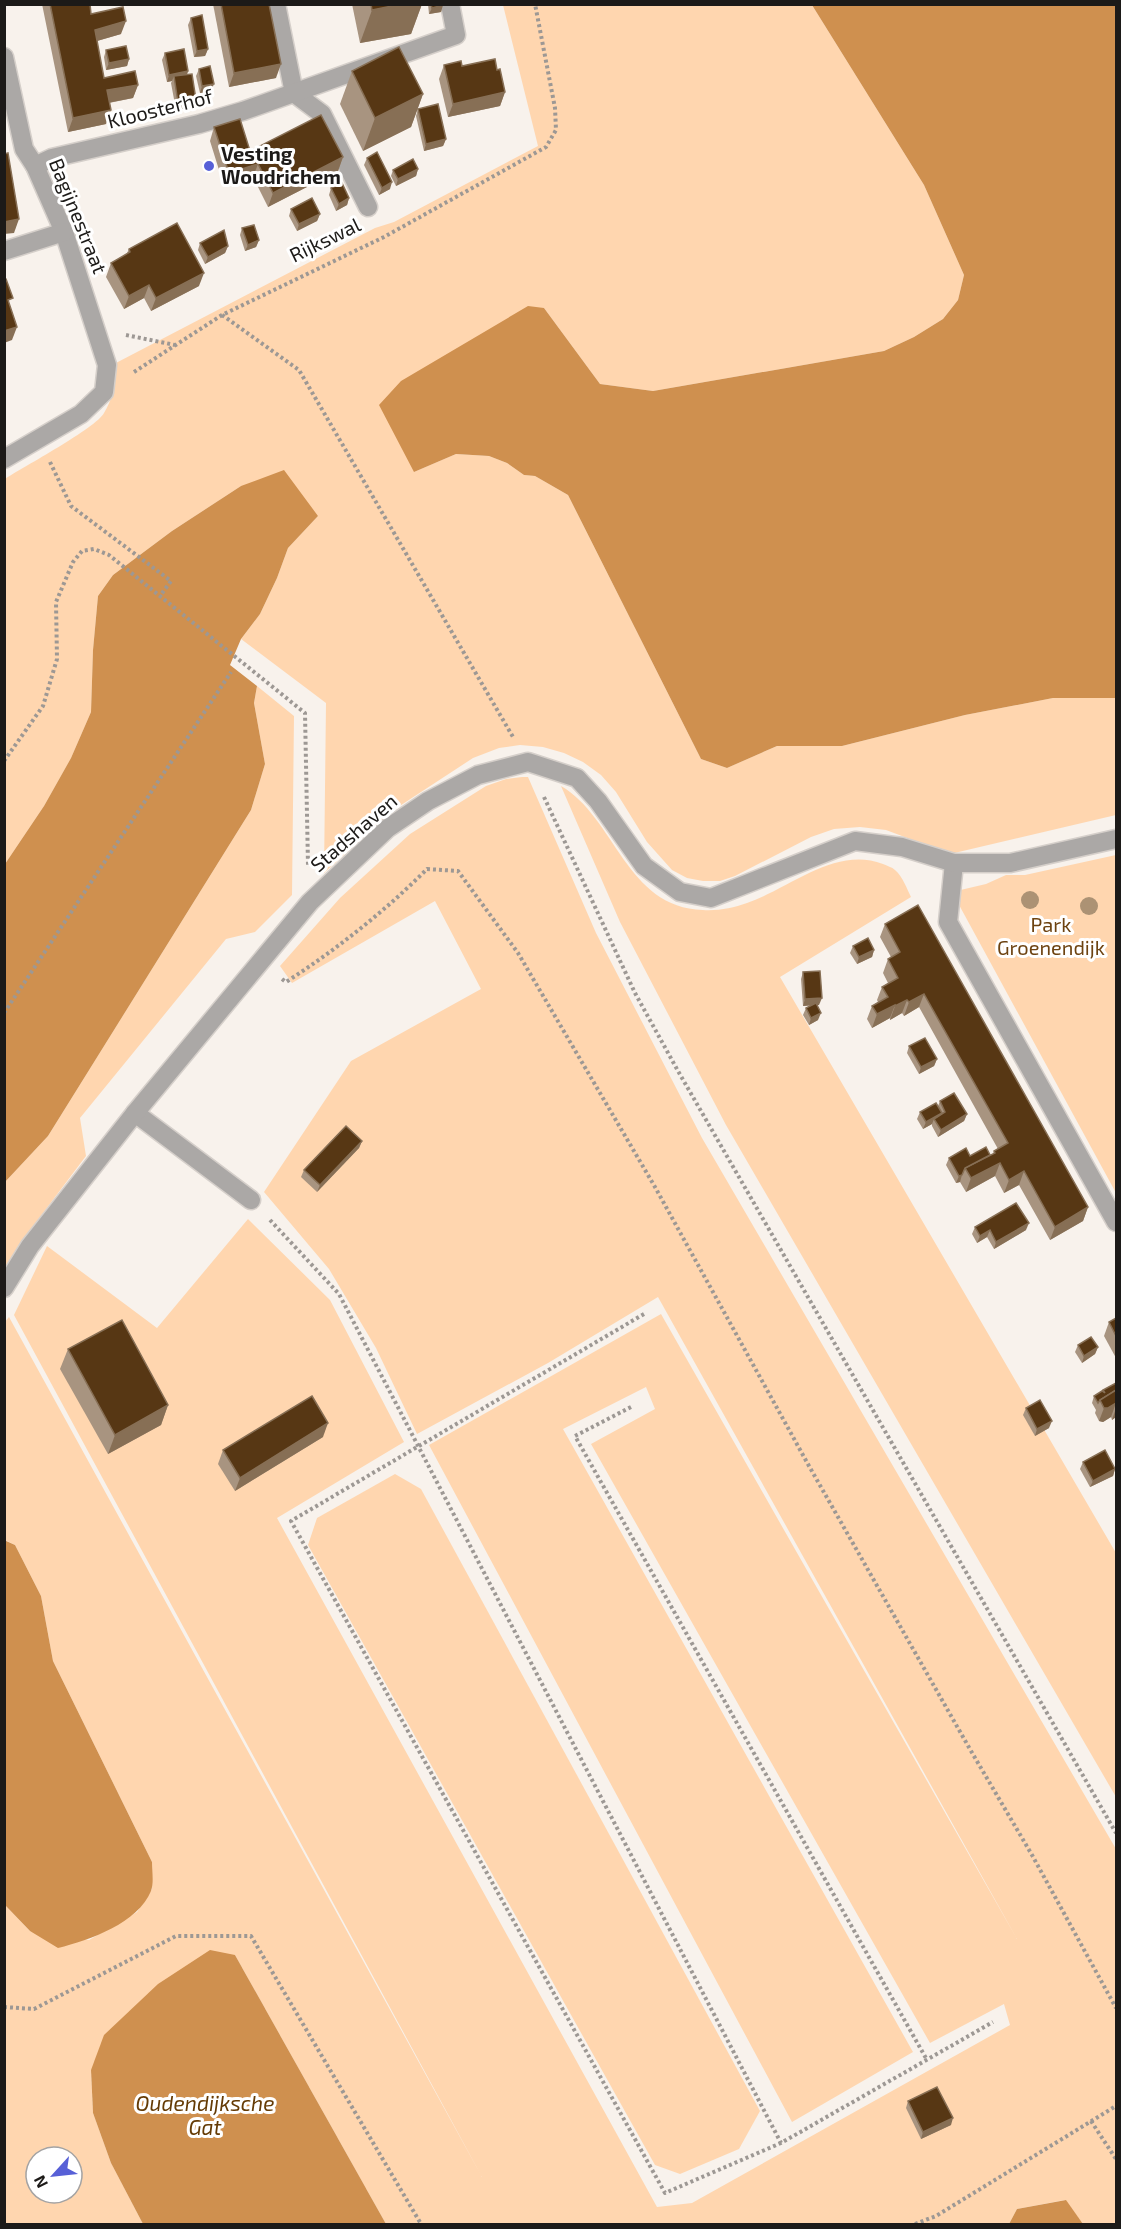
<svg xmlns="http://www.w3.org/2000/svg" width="1121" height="2229" viewBox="0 0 1121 2229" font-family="'Exo 2',sans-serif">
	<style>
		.green { fill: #ffd6af; fill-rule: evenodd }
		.water { fill: #cf904f }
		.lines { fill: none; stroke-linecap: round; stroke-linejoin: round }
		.minor-casing { stroke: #d5cfca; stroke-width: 21 }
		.path { stroke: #9d9894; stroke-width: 4; stroke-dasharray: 3 3; stroke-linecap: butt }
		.minor { stroke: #aba8a6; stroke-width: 18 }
		.tree { fill: #ac9274 }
		.wall { fill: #a89480 }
		.shaded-wall { fill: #876f55 }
		.building { fill: #573714; stroke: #876f55; stroke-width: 1.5 }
		.poi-dot { fill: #5760d7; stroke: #fff; stroke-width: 2 }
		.labels { text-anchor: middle; stroke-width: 6; stroke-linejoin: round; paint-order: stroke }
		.street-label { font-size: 20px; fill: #1c1a18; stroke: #fff }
		.poi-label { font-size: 20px; font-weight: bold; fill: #1c1a18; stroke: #fff; text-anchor: start }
		.park-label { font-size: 20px; fill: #6d4311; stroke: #fff }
		.water-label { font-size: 21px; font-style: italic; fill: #653b05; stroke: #fff }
	</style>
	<rect width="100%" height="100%" fill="#f8f2ec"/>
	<g class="green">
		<path d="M503,5H812L924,185L964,275L958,300L943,319L914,337L884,351L653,391L600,384L544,308L414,472L456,454L489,456L507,463L524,475L535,476L568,495L701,759L727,768L777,746H842L965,715L1053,698H1116V815L950,854L886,830L860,827L834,829L811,837L735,876L720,881H703L687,878L672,870L647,842L616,792L601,775L583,762L564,753L543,747L520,745L499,748L473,758L392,811L324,873L326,703L241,639L260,614L277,578L288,548L318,516L241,486L172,531L113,575L98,596L93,650L91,712L71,758L44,806L5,864V479C23,467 96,428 104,413C114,397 116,381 114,364L375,228L394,222L538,146Z"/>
		<polygon points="257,686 294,716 292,895 255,932 226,939 80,1118 86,1156 18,1246 5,1268 5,1182 48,1136 251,810 265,764 254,703"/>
		<path d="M522,777H528L596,933L702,1138L1116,1849V2224H1083L1065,2200L1017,2209L1009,2224H386L235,1955L91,2070L93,2113L111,2163L143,2224H5V1905L30,1931L89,1940L137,1912L152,1889V1862L53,1661L41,1596L15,1545L5,1540L4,1323L9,1317L482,2177L14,1315L47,1246L157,1328L248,1219L330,1300L404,1442L277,1518L657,2207L692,2203L1010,2025L1004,2004L930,2043L591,1444L655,1409L646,1387L563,1429L913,2052L792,2122L429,1445L661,1314L1017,1939L658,1297L548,1363L417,1434L376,1348L329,1269L264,1192L351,1061L481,989L435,901L292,983L280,966L340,898L410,834L486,786L506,779ZM36,2157H72V2193H36Z"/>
		<path d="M561,786C615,817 626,908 703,910C718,911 733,908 747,903C791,888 835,846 883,864C887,866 892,867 895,870C903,877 907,889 911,897L780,977L1116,1553V1797L726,1125L620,922Z"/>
		<polygon points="1116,855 1116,1193 952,892 986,884 1006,875 1025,875"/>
		<polygon points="395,1474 421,1489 760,2111 739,2149 680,2174 655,2165 308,1545 317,1518"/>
	</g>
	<g class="water">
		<polygon points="812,5 1116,5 1116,698 1053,698 965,715 842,746 777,746 727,768 701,759 568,495 535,476 524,475 507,463 489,456 456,454 414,472 379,405 401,381 528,306 544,308 600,384 653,391 884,351 914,337 943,319 958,300 964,275 924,185"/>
		<polygon points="284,470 318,516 288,548 277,578 260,614 241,639 230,665 257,686 254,703 265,764 251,810 48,1136 5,1182 5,864 44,806 71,758 91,712 93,650 98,596 113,575 172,531 241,486"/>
		<path d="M4,1540L15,1545L41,1596L53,1661L152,1862C152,1871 154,1883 151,1891C138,1923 90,1940 58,1948L30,1931L5,1905Z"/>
		<polygon points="210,1950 235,1955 386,2224 143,2224 111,2163 93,2113 91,2070 104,2035 158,1984"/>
		<polygon points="1066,2200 1083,2224 1009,2224 1017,2209"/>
	</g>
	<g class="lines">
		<g class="minor-casing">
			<g id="minor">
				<polyline points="276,4 294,93 322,114 368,207"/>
				<polyline points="4,57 24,149 35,166 64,232 107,365 104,392 81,414 4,459"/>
				<polyline points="35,166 52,158 199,124 243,111 456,35 450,4"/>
				<polyline points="4,251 64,232"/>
				<polyline points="954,863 948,922 1116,1222"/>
				<polyline points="135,1113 251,1200"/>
				<polyline points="4,1288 30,1246 135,1113 310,902 388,828 428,801 478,775 528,762 577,778 598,801 644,866 680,892 711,898 855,841 902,847 954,863 1010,863 1116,839"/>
			</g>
		</g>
		<g class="path">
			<polyline points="222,315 299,370 513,737"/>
			<polyline points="126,335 175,345"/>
			<polyline points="134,372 222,315 384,237 546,147 556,130 555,108 535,4"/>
			<polyline points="50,462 71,506 171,581 160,596"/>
			<polyline points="4,761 43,706 57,659 56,602 73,562 82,551 94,549 109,555 305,713 308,865"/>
			<polyline points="544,797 635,993 678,1071 1116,1833"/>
			<path d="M282,979L286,982C337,949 384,912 427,869L458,871L518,953L655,1187L809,1466L971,1751L1032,1855L1116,2008"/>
			<polyline points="4,1013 231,672"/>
			<polyline points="270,1220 339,1294 781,2143"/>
			<polyline points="644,1314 291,1521 665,2193 781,2143 993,2022"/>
			<polyline points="631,1407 575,1436 927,2060"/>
			<polyline points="4,2007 34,2009 176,1936 251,1936 421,2224"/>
			<polyline points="1091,2121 1116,2159"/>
			<polyline points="915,2224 936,2216 1116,2106"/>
		</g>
		<use href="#minor" class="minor"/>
	</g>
	<g class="tree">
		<circle cx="1030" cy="900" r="9"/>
		<circle cx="1089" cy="906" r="9"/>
	</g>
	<g class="wall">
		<polygon points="42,4 90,4 91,14 121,34 97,41 104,78 138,85 133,98 109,103 106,124 68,132"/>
		<polygon points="213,4 269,4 276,78 229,87"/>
		<polygon points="352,4 422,4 411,34 360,43"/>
		<polygon points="428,4 443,4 441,12 429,14"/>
		<polygon points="191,18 208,49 205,56 194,57 188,25"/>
		<polygon points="106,50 129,59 127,66 106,70 104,57"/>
		<polygon points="165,53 188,71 187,74 194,107 176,110 171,83 172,81 167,82 162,60"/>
		<polygon points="444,65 462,66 497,70 505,92 500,106 448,117 439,79"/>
		<polygon points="199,69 211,91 200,93 196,76"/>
		<polygon points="352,71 423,94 411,127 363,151 340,104"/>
		<polygon points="418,109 446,139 443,146 424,151 416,116"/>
		<polygon points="214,127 250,151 343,157 338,171 268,207 253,177 224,186 210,141"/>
		<polygon points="367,158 390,189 379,195 364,165"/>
		<polygon points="418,169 416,176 396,186 391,176 393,170"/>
		<polygon points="331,188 349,198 347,205 336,211 329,195"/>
		<polygon points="291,209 320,214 317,221 297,231 289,216"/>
		<polygon points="242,228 259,240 256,247 245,251 240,235"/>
		<polygon points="200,243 228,246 225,253 205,264 198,250"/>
		<polygon points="129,249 199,286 151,311 144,298 124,309 106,277 111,263 126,255"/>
		<polygon points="885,924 1088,1207 1083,1221 1050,1240 1019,1185 1004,1193 995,1176 966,1192 960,1182 956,1183 946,1165 949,1158 990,1155 993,1154 994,1151 998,1149 919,1007 904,1016 902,1013 890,1020 890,1018 872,1028 867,1019 872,1006 878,1002 877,1000 882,987 888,983 883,973 888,959 891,957 880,937"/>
		<polygon points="853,946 874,950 872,957 857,964 850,953"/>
		<polygon points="803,972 819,1005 817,1005 818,1020 809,1025 803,1015 806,1008 810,1005 803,1006 801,979"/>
		<polygon points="909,1046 937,1059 934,1066 919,1074 907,1053"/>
		<polygon points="940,1101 967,1114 964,1121 938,1137 932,1126 932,1124 923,1129 917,1119 920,1112 938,1106"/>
		<polygon points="362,1141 359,1148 317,1192 301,1177 304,1170"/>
		<polygon points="975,1227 1026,1230 994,1249 987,1237 977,1243 972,1234"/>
		<polygon points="1116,1318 1116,1358 1104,1336 1109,1322"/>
		<polygon points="1078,1345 1098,1347 1095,1354 1082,1363 1075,1352"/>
		<polygon points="68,1349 168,1405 161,1425 108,1454 60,1369"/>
		<polygon points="1116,1383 1116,1417 1112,1420 1111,1417 1103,1422 1099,1421 1095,1413 1096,1410 1092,1403 1094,1396 1102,1392 1103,1390"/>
		<polygon points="1026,1408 1049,1428 1035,1436 1023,1415"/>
		<polygon points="323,1437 235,1491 218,1464 223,1450"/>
		<polygon points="1083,1462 1115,1469 1113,1476 1090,1487 1080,1469"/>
		<polygon points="908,2101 951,2125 921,2139 906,2108"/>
	</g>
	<g class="shaded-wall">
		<polygon points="402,4 422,4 411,34 360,43 372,10"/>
		<polygon points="443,5 441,12 429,14 432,8"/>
		<polygon points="126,21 121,34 90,43 95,30"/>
		<polygon points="208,49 205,56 194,57 197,51"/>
		<polygon points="129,59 127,66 106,70 109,63"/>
		<polygon points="281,64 276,78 229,87 234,73"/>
		<polygon points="188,71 186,78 174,76 172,81 167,82 169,75"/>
		<polygon points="214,84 211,91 200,93 202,86"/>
		<polygon points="138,85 133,98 102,104 107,90"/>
		<polygon points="505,92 500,106 448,117 453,104"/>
		<polygon points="423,94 411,127 363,151 375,118"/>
		<polygon points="196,100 194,107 176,110 178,103"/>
		<polygon points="111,110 106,124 68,132 73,118"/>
		<polygon points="446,139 443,146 424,151 426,144"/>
		<polygon points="343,157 338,171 268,207 273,193"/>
		<polygon points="258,164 253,177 224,186 229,173"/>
		<polygon points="418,169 416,176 396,186 398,179"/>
		<polygon points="392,182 390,189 379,195 382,188"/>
		<polygon points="349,198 347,205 336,211 339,204"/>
		<polygon points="320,214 317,221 297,231 299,224"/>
		<polygon points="19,219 14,233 4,234 4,222"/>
		<polygon points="259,240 256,247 245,251 248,245"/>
		<polygon points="228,246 225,253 205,264 208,257"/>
		<polygon points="204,273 199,286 151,311 156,298"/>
		<polygon points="149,285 144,298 124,309 129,296"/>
		<polygon points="17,327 12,340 4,343 4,331"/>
		<polygon points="874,950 872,957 857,964 859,957"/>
		<polygon points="924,994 919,1007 904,1016 909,1002"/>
		<polygon points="822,998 819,1005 803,1006 805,999"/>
		<polygon points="907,1000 902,1013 890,1020 895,1006"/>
		<polygon points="895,1005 890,1018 872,1028 877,1014"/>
		<polygon points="821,1013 818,1020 809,1025 811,1018"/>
		<polygon points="937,1059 934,1066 919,1074 921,1067"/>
		<polygon points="942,1113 939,1120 934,1119 932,1124 923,1129 926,1122"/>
		<polygon points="967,1114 964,1121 938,1137 941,1130"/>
		<polygon points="362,1141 359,1148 317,1192 320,1185"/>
		<polygon points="1000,1163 995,1176 966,1192 971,1178"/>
		<polygon points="1024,1171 1019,1185 1004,1193 1009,1180"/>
		<polygon points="962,1175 960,1182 956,1183 959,1176"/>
		<polygon points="1088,1207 1083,1221 1050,1240 1055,1227"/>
		<polygon points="1029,1223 1026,1230 994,1249 996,1242"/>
		<polygon points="990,1230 987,1237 977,1243 980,1236"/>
		<polygon points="1098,1347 1095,1354 1082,1363 1084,1356"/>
		<polygon points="1116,1403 1111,1417 1103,1422 1099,1421 1104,1408"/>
		<polygon points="168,1405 161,1425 108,1454 115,1435"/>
		<polygon points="1116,1408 1116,1417 1112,1420"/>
		<polygon points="1052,1421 1049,1428 1035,1436 1037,1429"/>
		<polygon points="328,1423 323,1437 235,1491 240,1478"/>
		<polygon points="1115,1469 1113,1476 1090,1487 1093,1481"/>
		<polygon points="953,2118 951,2125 921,2139 923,2132"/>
	</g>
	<g class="building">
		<polygon points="50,4 90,4 91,14 123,7 126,21 95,30 104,78 135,71 138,85 107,90 111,110 73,118"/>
		<polygon points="221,4 269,4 281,64 234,73"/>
		<polygon points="371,4 402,4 372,10"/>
		<polygon points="431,4 443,4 443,5 432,8"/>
		<polygon points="202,15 208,49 197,51 191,18"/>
		<polygon points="126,46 129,59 109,63 106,50"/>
		<polygon points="399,47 423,94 375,118 352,71"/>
		<polygon points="184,49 188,71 169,75 165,53"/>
		<polygon points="495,59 497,70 500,69 505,92 453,104 444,65 461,61 462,66"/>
		<polygon points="210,66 214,84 202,86 199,69"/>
		<polygon points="192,74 196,100 178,103 174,76"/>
		<polygon points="438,104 446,139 426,144 418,109"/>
		<polygon points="321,115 343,157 273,193 258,164 229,173 214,127 240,119 250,151"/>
		<polygon points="377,152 392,182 382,188 367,158"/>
		<polygon points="8,153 19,219 4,222 4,154"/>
		<polygon points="413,159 418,169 398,179 393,170"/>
		<polygon points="342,183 349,198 339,204 331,188"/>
		<polygon points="312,198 320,214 299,224 291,209"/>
		<polygon points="177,223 204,273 156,298 149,285 129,296 111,263 130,252 129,249"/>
		<polygon points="254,225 259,240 248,245 242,228"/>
		<polygon points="224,230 228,246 208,257 200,243"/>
		<polygon points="4,279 6,279 13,298 8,300 17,327 4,331"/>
		<polygon points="918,905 1088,1207 1055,1227 1024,1171 1009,1180 1000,1163 971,1178 965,1168 995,1153 994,1151 1008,1143 924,994 909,1002 907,1000 895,1006 895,1005 877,1014 872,1006 888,997 882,987 898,978 888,959 900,952 885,924"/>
		<polygon points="868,938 874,950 859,957 853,946"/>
		<polygon points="820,971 822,998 805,999 803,972"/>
		<polygon points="816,1003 821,1013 811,1018 806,1008"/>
		<polygon points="925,1038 937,1059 921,1067 909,1046"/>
		<polygon points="954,1093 967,1114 941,1130 934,1119 945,1112 940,1101"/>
		<polygon points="936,1103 942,1113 926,1122 920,1112"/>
		<polygon points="346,1126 362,1141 320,1185 304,1170"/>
		<polygon points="986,1147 990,1155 965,1168 962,1175 959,1176 949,1158 966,1148 970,1156"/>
		<polygon points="1016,1203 1029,1223 996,1242 990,1230 980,1236 975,1227"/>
		<polygon points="1116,1318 1116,1336 1109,1322"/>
		<polygon points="122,1320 168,1405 115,1435 68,1349"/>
		<polygon points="1091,1337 1098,1347 1084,1356 1078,1345"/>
		<polygon points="1116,1383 1116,1390 1100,1400 1098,1403 1094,1396 1102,1391 1105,1393 1103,1390"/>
		<polygon points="1116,1390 1116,1405 1116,1403 1108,1408 1104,1408 1100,1400"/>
		<polygon points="312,1396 328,1423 240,1478 223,1450"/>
		<polygon points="1040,1400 1052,1421 1037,1429 1026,1408"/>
		<polygon points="1105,1450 1115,1469 1093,1481 1083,1462"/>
		<polygon points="937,2087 953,2118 923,2132 908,2101"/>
	</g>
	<circle class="poi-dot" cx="209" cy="166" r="6"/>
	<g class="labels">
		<g class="street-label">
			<text transform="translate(160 109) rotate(-14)" y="7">Kloosterhof</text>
			<text transform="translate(78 216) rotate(68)" y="7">Bagijnestraat</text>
			<text transform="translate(325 240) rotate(-26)" y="7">Rijkswal</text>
			<text transform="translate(354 833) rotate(-41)" y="7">Stadshaven</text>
		</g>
		<g class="poi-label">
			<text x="221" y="161">Vesting<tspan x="221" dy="23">Woudrichem</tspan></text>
		</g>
		<g class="park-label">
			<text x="1051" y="932">Park<tspan x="1051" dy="23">Groenendijk</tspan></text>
		</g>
		<g class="water-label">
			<text x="205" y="2111">Oudendijksche<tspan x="205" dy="24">Gat</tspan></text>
		</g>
	</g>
	<rect width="1121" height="2229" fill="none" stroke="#1c1a18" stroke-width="12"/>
	<g transform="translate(54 2175) rotate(243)"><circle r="28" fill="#ffffff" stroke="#a4a3a3" stroke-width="1.5"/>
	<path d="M0-4.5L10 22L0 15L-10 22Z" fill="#5760d7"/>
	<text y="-9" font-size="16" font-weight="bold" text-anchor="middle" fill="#1c1a18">N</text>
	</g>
</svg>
